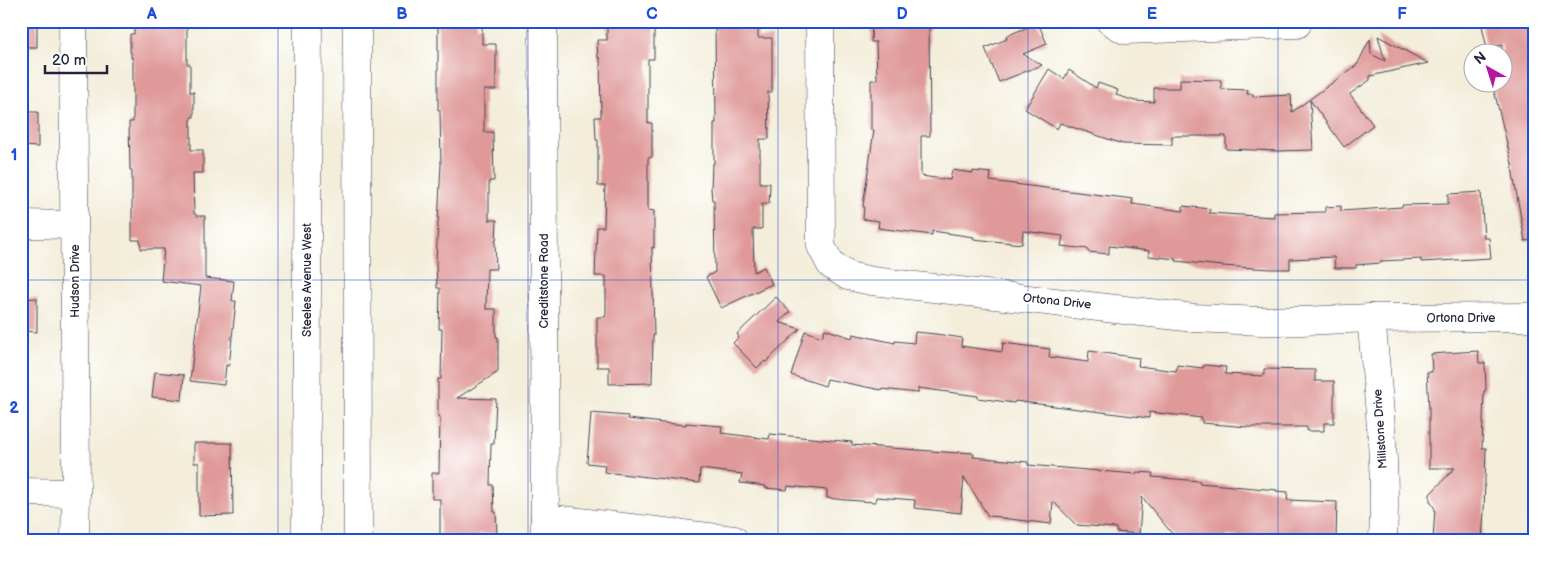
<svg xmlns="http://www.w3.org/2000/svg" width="1555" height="561" viewBox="0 0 1555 561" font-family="'Balsamiq Sans',sans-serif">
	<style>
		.building { fill: #df9998 }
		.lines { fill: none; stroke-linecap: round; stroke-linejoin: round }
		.minor-casing { stroke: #414053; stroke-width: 29 }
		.major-casing { stroke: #414053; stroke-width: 29 }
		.minor { stroke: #fff; stroke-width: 28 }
		.major { stroke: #fff; stroke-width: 28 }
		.grid { fill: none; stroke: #1d4ed8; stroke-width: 1; stroke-opacity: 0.55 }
		.labels { text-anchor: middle; stroke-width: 4; stroke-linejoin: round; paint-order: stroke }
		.street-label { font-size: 12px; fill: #22223b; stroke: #fff }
		.neatline { fill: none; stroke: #1d4ed8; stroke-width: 2 }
		.grid-label { font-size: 16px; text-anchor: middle; font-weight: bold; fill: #1d4ed8 }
	</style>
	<rect width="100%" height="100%" fill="#fff"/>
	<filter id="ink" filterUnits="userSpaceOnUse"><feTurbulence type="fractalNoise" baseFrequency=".02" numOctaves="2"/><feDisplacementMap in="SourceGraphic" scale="10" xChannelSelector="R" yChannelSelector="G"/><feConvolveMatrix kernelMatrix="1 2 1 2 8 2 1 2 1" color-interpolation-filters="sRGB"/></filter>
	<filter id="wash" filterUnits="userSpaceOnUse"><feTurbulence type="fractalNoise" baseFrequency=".0096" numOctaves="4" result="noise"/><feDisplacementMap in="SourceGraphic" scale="20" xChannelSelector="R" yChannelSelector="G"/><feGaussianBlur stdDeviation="1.12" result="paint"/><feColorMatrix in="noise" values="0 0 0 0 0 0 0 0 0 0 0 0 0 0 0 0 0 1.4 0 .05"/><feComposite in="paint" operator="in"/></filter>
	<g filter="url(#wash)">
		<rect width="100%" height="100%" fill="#f3edd9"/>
		<g id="blocks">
			<g class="building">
				<rect x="21" y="21" width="16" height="26"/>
				<polygon points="134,21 187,21 187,64 190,64 190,92 194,92 194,117 191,117 191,150 203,150 203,173 193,173 194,214 196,214 196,216 205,216 205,278 234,281 232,301 236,301 229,366 226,365 224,385 190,381 201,286 161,281 164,249 141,249 140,240 132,240 132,170 130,170 129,122 133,122 133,58 131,58 131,52 130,52 130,34 134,34"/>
				<polygon points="439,21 477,21 477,26 482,26 482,44 496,44 496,90 484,90 484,132 493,132 494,181 489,181 489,220 497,220 496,241 495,241 496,269 487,269 486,309 496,309 496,337 498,337 498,372 457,398 496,399 494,444 491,444 490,485 493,485 494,512 496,512 497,534 478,534 478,540 440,540 440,499 432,499 432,473 439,473 440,417 438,417 438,379 441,379 442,329 439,329 440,288 437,288 436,262 441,164 440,110 438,110 438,26 439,26"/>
				<polygon points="609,21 654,21 654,59 648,59 648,123 652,123 652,157 648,158 648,210 654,211 654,248 652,247 654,336 653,336 652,383 609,384 609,367 597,367 597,317 605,317 606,313 606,276 595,276 597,227 604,227 605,186 598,186 598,140 596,140 595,117 601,117 600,58 598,58 597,40 607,40 607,23 609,24"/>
				<polygon points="872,21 904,21 904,24 929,25 930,136 921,136 921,176 950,180 952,170 973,173 973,171 991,173 990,181 1133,199 1132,204 1183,211 1183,206 1210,209 1209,213 1274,217 1274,213 1325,212 1325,207 1341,206 1341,211 1402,207 1402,205 1448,204 1448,194 1481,192 1484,238 1489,238 1491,258 1421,262 1421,259 1381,261 1381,263 1356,265 1356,268 1335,268 1334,257 1290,259 1290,269 1271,269 1222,266 1176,261 1176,259 1148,256 1149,251 1109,246 1109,254 1088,252 1088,249 1061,246 1063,236 1023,231 1022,244 973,239 974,237 932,231 932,235 878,228 879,221 863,219 864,206 863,206 874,130 871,130 871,80 877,80 876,42 871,42"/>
				<polygon points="1481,21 1534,21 1534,240 1525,241 1512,168 1513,168 1492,82 1502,82 1502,45 1487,49"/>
				<polygon points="715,22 758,22 758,38 772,38 772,92 768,92 769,139 760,139 760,183 770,183 769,204 762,204 762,229 753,229 754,272 764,267 772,284 721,308 706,277 715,272 714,200 712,200 711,189 712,164 714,164 714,123 716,123"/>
				<polygon points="1038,23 1047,44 1023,54 1042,65 999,82 985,48 1007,39 1006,36"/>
				<polygon points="1378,36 1428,63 1370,76 1370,80 1350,94 1373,125 1344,147 1310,100 1313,150 1278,151 1226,149 1226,136 1172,136 1172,145 1123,144 1060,123 1057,129 1025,109 1049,69 1064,79 1069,70 1096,88 1098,83 1118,90 1116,95 1135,101 1154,102 1154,88 1180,88 1180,79 1221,80 1221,89 1248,90 1247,94 1253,94 1253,97 1291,95 1292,112 1357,65 1370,39 1371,54 1385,61"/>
				<polygon points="21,112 38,112 38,147 21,146"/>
				<polygon points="776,297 790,312 779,322 800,329 766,362 765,361 757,368 733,343 739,337 737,334"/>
				<polygon points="37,298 37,332 21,331 21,299"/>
				<polygon points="825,329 852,338 853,334 895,343 895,341 914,343 915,332 936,334 962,338 961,346 1002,352 1003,343 1050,349 1049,357 1088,362 1089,351 1139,358 1138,366 1176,371 1177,365 1203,368 1204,365 1226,367 1225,374 1264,376 1264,369 1315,370 1315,381 1334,381 1334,423 1324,423 1324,431 1307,431 1307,427 1247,427 1202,423 1202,418 1149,412 1149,418 1015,401 1014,403 978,398 978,396 918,388 918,393 881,389 881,390 827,379 825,386 791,375 805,331 822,337"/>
				<polygon points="1478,351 1479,363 1485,363 1486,390 1484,391 1482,448 1486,448 1484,512 1482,540 1433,540 1435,509 1430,501 1430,494 1455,468 1429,468 1429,408 1427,372 1432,372 1431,354"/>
				<polygon points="155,372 184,375 182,400 152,397"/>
				<polygon points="591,413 628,416 628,419 663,423 686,425 686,423 697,424 722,426 721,433 769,439 770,434 852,442 852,445 958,453 958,452 974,453 973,457 1028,462 1028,465 1136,474 1137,472 1153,473 1152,477 1200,481 1199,483 1277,490 1276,491 1288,492 1287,500 1337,502 1336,540 1267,540 1227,536 1227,540 1204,540 1204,538 1174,536 1142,497 1139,534 1116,532 1116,528 1076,525 1053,501 1051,524 1001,518 1001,517 988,516 964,477 961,513 914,508 915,500 876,497 875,502 846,500 827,498 827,490 788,486 787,490 765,488 766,486 740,483 742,474 700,469 699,483 604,472 605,465 587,463"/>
				<polygon points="194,443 232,443 233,515 199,516 199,463 194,463"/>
			</g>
		</g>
	</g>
	<g filter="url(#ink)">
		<use href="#blocks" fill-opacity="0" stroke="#414053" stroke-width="1"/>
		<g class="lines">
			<g class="minor-casing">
				<g id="minor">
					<polyline points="73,21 76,493 75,540"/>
					<polyline points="543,21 545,540"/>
					<polyline points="820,21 821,246 831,265 848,276 872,281 1194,318 1261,321 1301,321 1371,318 1534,317"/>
					<polyline points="1110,21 1125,30 1297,24"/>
					<polyline points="21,224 74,225"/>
					<path d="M1371,318C1378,392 1387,466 1383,540"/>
					<polyline points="21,492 76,493"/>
					<polyline points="545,518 734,540"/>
				</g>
			</g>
			<g class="major-casing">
				<g id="major">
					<polyline points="357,21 358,540"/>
					<polyline points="306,540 308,21"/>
				</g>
			</g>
			<use href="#minor" class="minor"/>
			<use href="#major" class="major"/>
		</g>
	</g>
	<path class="grid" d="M278,21V540M528,21V540M778,21V540M1028,21V540M1278,21V540M21,280H1534"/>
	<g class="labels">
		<g class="street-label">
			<text transform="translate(307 280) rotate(-90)" y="4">Steeles Avenue West</text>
			<text transform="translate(75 281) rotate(-90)" y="4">Hudson Drive</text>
			<text transform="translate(544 281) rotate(-90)" y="4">Creditstone Road</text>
			<text transform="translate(1057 301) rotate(6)" y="4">Ortona Drive</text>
			<text x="1461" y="322">Ortona Drive</text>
			<text transform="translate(1380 429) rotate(-94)" y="4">Millstone Drive</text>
		</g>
	</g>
	<rect width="1555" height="561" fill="none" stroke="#fff" stroke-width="55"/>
	<g transform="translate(1488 68) rotate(321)"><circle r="24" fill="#ffffff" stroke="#a7a7b1"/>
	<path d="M0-4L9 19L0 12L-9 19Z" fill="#b5179e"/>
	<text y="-8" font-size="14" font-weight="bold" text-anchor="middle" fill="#22223b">N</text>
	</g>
	<path d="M45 65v8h62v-8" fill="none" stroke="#22223b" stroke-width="2.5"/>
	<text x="52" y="65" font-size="15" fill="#22223b" stroke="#ffffff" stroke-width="4" paint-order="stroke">20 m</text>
	<rect x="28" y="28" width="1500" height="506" class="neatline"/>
	<g class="grid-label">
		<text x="152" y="19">A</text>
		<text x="402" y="19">B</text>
		<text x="652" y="19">C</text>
		<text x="902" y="19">D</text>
		<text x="1152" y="19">E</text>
		<text x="1402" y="19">F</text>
		<text x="14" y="160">1</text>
		<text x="14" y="413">2</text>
	</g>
</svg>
